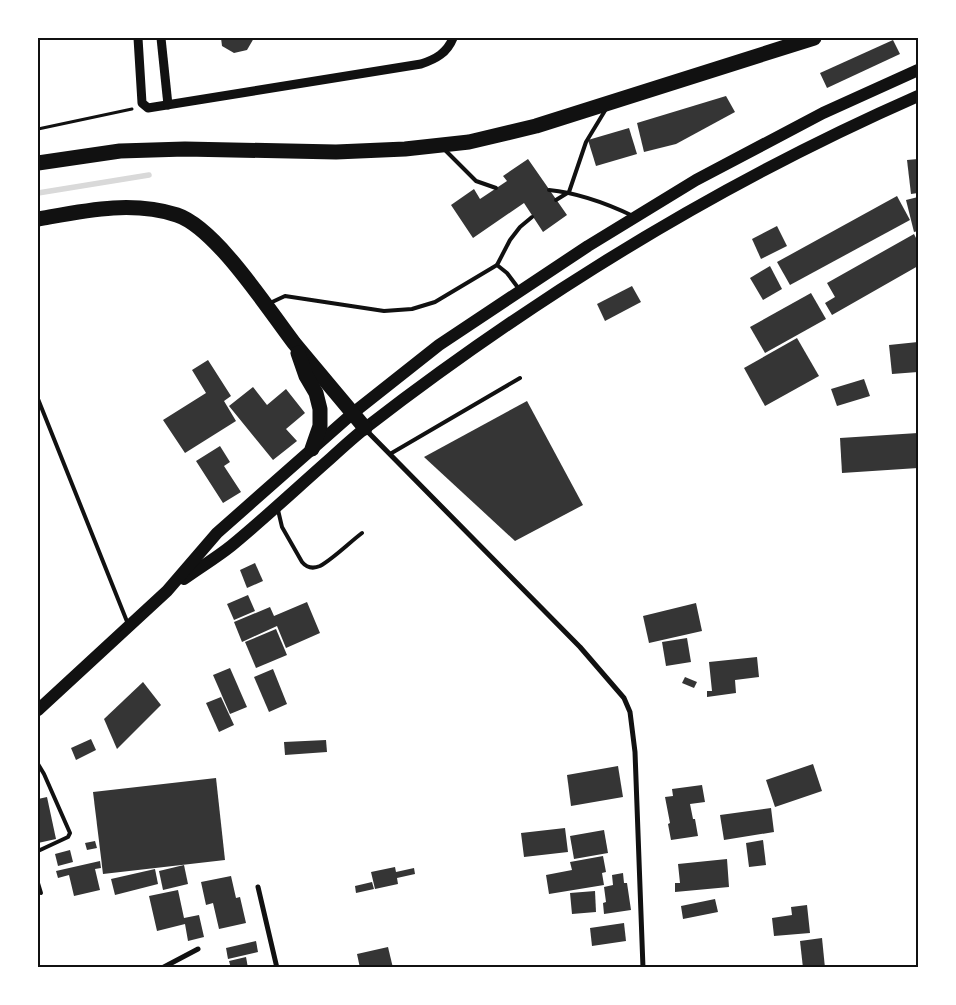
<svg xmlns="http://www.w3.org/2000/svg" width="956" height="1005" viewBox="0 0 956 1005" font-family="'Varela Round',sans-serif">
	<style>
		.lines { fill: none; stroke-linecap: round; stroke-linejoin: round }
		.stream { stroke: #d9d9d9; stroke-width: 5.5 }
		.building { fill: #353535 }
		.path { stroke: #111; stroke-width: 3 }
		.service { stroke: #111; stroke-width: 4 }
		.minor { stroke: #111; stroke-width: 5 }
		.tertiary { stroke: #111; stroke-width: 9 }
		.primary { stroke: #111; stroke-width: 12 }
		.motorway { stroke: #111; stroke-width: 15 }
		.neatline { fill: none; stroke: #111; stroke-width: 2 }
	</style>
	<rect width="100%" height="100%" fill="#fff"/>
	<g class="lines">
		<polyline class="stream" points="38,193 149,175"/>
	</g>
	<g class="building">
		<polygon points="221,38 254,38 247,50 234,53 222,46"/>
		<polygon points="893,40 900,54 827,88 820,73"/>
		<polygon points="726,96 735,112 676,144 644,152 637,123"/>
		<polygon points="629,128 637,154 596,166 588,140"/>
		<polygon points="528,159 567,215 543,232 524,203 473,238 451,205 474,189 480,199 507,181 503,176"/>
		<polygon points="918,159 918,193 911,194 907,160"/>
		<polygon points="897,196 910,220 790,285 777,262"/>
		<polygon points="918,197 918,231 914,232 906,200"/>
		<polygon points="777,226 787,246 761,259 752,239"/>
		<polygon points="914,234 918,242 918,266 832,315 825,303 835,297 827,283"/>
		<polygon points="770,266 782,289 763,300 750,278"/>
		<polygon points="632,286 641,302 605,321 597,304"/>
		<polygon points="811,293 826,319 765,353 750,327"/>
		<polygon points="797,338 819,376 765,406 744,368"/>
		<polygon points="918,342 918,372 892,374 889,345"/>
		<polygon points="208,360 231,396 224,401 236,421 185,453 163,420 206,393 192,370"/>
		<polygon points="864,379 870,396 837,406 831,389"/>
		<polygon points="253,387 267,405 286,389 305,413 286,429 297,441 273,460 229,406"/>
		<polygon points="527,401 583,505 515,541 424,457"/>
		<polygon points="918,433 918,468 842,473 840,438"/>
		<polygon points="220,446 230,462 224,466 241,492 223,503 196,461"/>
		<polygon points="255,563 263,581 247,588 240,570"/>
		<polygon points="248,595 255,611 234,620 227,604"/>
		<polygon points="307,602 320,633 286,648 277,626 242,642 234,622 270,607 274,616"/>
		<polygon points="696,603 702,631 649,643 643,616"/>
		<polygon points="276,629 287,655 256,668 245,642"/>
		<polygon points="687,638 691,662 666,666 662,642"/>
		<polygon points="757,657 759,677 735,680 736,693 707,697 707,691 712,691 709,662"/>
		<polygon points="230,668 247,707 230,714 213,675"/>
		<polygon points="273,669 287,704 269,712 254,677"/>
		<polygon points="685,677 697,682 694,688 682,683"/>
		<polygon points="143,682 161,705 117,749 104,719"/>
		<polygon points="221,697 234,725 219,732 206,703"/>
		<polygon points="91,739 96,750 76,760 71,748"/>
		<polygon points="326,740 327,752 285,755 284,742"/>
		<polygon points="813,764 822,791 775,807 766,780"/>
		<polygon points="618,766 623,797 571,806 567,775"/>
		<polygon points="216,778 225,860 103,874 93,792"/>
		<polygon points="702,785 705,802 690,804 693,819 695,819 698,836 671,840 668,824 670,823 665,797 673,796 672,789"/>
		<polygon points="47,797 56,839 38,843 38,799"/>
		<polygon points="771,808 774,832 724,840 720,815"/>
		<polygon points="565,828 568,852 524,857 521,833"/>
		<polygon points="604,830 608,853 574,859 570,836"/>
		<polygon points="763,840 766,865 749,867 746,843"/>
		<polygon points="95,841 97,848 87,850 85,843"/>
		<polygon points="70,850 73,862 58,866 55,854"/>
		<polygon points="603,856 606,872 602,873 604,885 549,894 546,875 572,870 570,862"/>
		<polygon points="727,859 729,887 675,892 675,883 680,883 678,864"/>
		<polygon points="100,861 101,868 95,869 100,890 74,896 69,875 58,878 56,871"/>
		<polygon points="184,865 188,884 163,890 159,871"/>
		<polygon points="395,867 396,872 414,868 415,874 397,878 398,884 375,889 371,872"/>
		<polygon points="155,869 158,884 115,895 111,879"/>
		<polygon points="623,873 624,883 627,883 631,910 604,914 603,903 606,902 604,887 613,885 612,875"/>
		<polygon points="231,876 236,898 240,897 246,923 219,929 213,903 206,905 201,882"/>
		<polygon points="372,882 374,889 356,893 355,886"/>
		<polygon points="178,890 184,918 199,915 204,937 188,941 185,924 157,931 149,896"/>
		<polygon points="595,891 596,912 572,914 570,893"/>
		<polygon points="715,899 718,912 683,919 681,906"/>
		<polygon points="807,905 810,933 774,936 772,918 792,915 791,907"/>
		<polygon points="624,923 626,941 592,946 590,928"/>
		<polygon points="822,938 825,968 803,968 800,941"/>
		<polygon points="256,941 258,952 228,959 226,948"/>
		<polygon points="388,947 393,968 360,968 357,954"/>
		<polygon points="246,957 248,968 231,968 229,961"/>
	</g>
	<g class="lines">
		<polyline class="path" points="38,129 132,109"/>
		<g class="service">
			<polyline points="443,148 476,181 496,188"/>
			<path d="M549,190C579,193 606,203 633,216"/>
			<polyline points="556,200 569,192 586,142 606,109"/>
			<polyline points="497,265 507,273 519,289"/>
			<polyline points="270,303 285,296 384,311 412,309 435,302 497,265 510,240 520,227 532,217"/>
			<polyline points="38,399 128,624"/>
			<polyline points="390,454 520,378"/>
			<path d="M278,510L282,527L302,562C307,568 313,569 320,566C333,559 350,542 362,533"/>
			<polyline points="38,764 44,774 70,833 68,837 38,851"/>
			<polyline points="38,883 41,893"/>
		</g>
		<g class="minor">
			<polyline points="365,429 580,647 624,698 630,712 635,752 643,968"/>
			<polyline points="258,887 277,968"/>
			<polyline points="162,968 198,949"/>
		</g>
		<g class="tertiary">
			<path d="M138,38L142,103L148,108L421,64C436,59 447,53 453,38"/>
			<polyline points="161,38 168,105"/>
		</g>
		<g class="primary">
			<path d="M184,579C199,568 216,558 231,546C265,518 298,487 331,458C343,447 355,436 368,426C538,295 722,182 918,96"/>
			<polyline points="38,710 167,591 217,533 353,413 439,345 588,246 696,180 823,113 918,70"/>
		</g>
		<g class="motorway">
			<polyline points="38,163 120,151 185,149 336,152 405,149 469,142 536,126 814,38"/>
			<path d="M38,219C83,211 131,200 177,215C216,228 268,309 294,343C318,372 342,400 365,428"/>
			<polyline points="298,353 306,376 316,393 320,409 320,426 312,449"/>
		</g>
	</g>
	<rect width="956" height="1005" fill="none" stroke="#ffffff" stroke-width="78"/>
	<rect x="39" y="39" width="878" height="927" class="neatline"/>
</svg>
